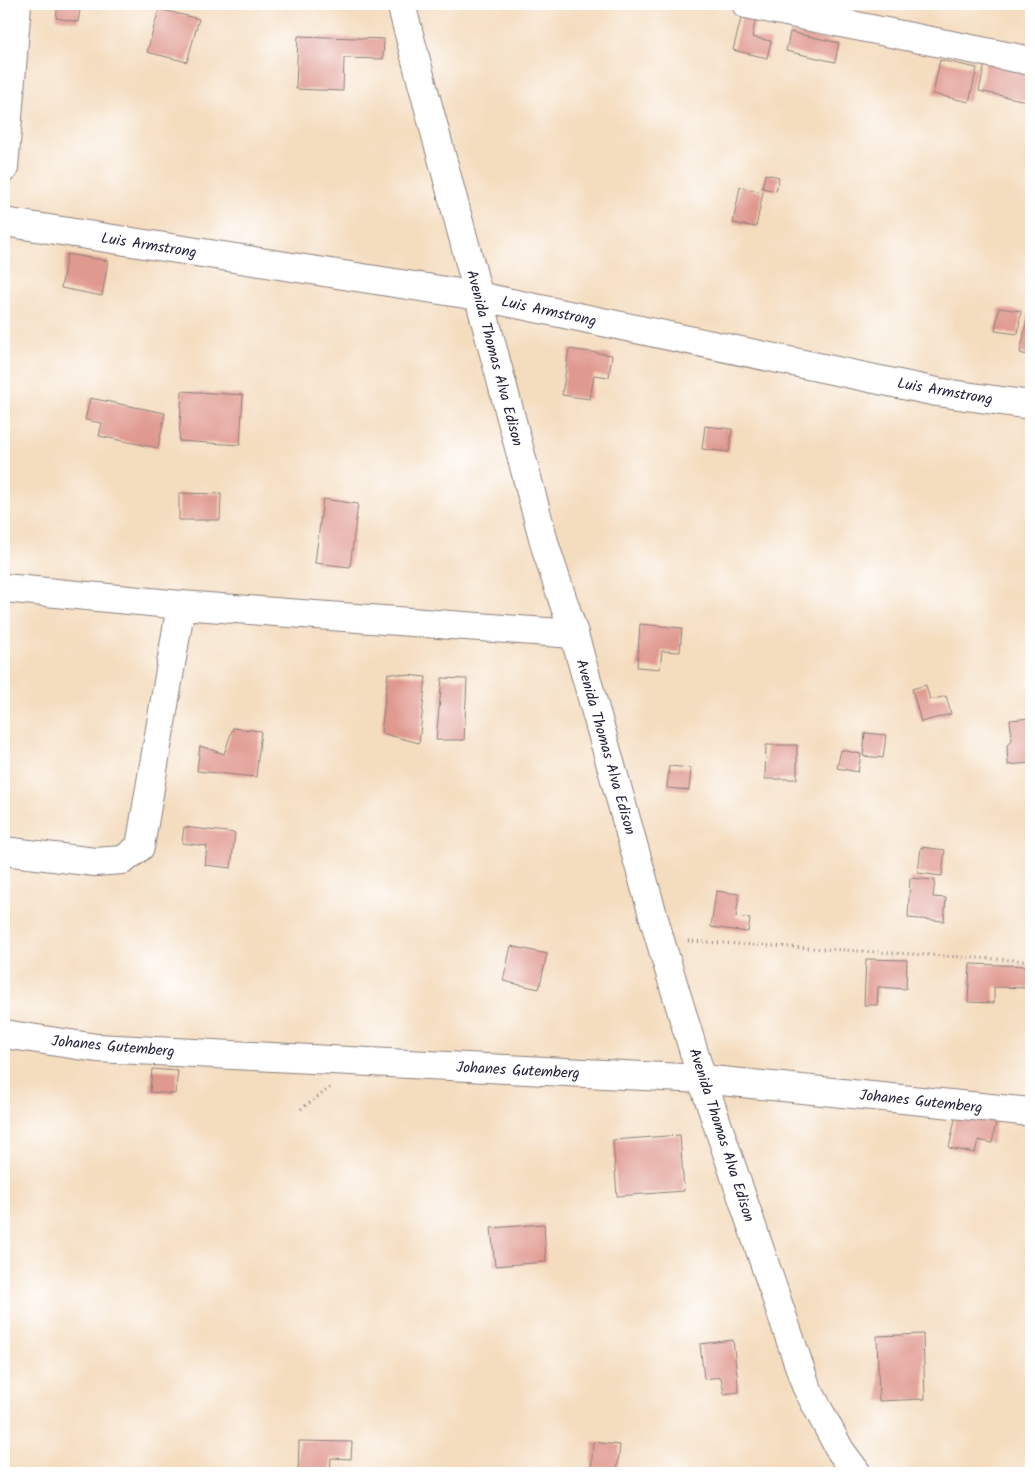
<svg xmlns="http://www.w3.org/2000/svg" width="1035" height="1477" viewBox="0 0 1035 1477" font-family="Kalam,sans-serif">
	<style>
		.building { fill: #e0998f }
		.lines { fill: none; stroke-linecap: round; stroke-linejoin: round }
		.minor-casing { stroke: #8b7f7c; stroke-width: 30 }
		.path { stroke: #8b7f7c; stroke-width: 3; stroke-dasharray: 1 4; stroke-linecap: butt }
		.minor { stroke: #fff; stroke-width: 28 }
		.labels { text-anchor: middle; stroke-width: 4.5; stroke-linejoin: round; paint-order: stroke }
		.street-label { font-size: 15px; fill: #22223b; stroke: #fff }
	</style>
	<rect width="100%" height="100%" fill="#fff"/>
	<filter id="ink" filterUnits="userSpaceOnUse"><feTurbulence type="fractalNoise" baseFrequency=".02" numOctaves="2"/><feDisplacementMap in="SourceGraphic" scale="10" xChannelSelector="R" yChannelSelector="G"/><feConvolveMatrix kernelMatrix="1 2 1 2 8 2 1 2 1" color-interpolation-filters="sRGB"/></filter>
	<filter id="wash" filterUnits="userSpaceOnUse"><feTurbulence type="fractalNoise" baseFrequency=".0096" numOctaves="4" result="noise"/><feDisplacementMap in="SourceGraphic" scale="20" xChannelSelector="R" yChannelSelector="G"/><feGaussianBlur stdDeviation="1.12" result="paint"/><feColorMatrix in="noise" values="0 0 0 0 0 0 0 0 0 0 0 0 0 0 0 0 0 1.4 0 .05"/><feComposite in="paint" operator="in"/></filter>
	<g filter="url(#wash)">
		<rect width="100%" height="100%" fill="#f4dcbe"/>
		<g id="blocks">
			<g class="building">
				<polygon points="58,4 81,4 78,22 56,18"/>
				<polygon points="159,9 199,19 187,62 147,52"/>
				<polygon points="742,15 756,18 752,37 771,41 767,58 733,50"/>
				<polygon points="790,32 839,43 835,62 786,51"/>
				<polygon points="298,36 384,39 383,59 344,58 343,91 296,89"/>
				<polygon points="986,59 1031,69 1031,102 979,91"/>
				<polygon points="940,60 977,68 969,102 933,94"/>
				<polygon points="765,174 779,177 776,191 762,188"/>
				<polygon points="740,187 763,192 756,227 733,223"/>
				<polygon points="67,254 108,261 102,296 61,288"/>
				<polygon points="1030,305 1031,306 1031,356 1020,353"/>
				<polygon points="999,308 1021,311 1018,334 995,331"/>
				<polygon points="569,349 612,355 609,377 594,375 590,399 562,395"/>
				<polygon points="182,391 243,395 240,445 179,441"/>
				<polygon points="90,398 165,413 158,448 99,436 102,423 85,420"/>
				<polygon points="705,426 732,429 729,452 702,449"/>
				<polygon points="179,493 221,494 220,520 179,520"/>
				<polygon points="323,499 358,504 350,567 315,563"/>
				<polygon points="640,624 682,628 680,652 662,651 660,669 637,667"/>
				<polygon points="388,673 426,677 419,743 381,733"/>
				<polygon points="442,678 467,679 464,740 436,740"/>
				<polygon points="926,685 930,700 946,696 951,714 921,722 912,689"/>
				<polygon points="1031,718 1031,763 1008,765 1007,745 1012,740 1010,720"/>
				<polygon points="233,728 261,731 256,777 197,771 200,746 224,754"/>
				<polygon points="865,733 886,735 883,758 863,756"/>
				<polygon points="766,745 797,745 797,779 765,779"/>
				<polygon points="841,750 861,754 858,772 837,768"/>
				<polygon points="669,766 691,768 689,790 667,788"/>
				<polygon points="184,827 235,833 231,868 205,865 207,846 182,843"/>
				<polygon points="921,847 945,850 942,876 918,873"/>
				<polygon points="910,878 935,880 933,897 946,898 944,921 908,918"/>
				<polygon points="716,891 739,894 736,917 750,919 748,932 711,927"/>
				<polygon points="511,946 547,954 539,989 503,981"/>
				<polygon points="866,959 907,960 906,989 878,987 877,1005 864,1005"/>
				<polygon points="970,964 1030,966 1029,988 994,987 994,1003 968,1002"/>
				<polygon points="152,1069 178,1071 175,1094 150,1092"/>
				<polygon points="957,1110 997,1117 992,1143 978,1140 975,1153 949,1148"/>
				<polygon points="680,1135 684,1191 617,1196 613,1140"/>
				<polygon points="544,1224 546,1262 495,1266 491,1228"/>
				<polygon points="923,1334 925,1399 879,1401 877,1336"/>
				<polygon points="733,1340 739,1392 724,1394 721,1377 704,1379 700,1344"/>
				<polygon points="299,1441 352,1442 351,1459 331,1458 330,1473 298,1473"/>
				<polygon points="593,1442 620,1445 617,1473 591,1473"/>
			</g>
		</g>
	</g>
	<g filter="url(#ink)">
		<use href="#blocks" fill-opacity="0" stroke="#8b7f7c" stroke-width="1"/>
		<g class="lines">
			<g class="minor-casing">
				<g id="minor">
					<polyline points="401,4 546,549 574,634 660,940 702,1079 806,1386 840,1450 857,1473"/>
					<polyline points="746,4 1031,61"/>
					<polyline points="4,168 17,4"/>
					<polyline points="4,222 478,296 937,392 1031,405"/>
					<polyline points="4,588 181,605 574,634"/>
					<polyline points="4,851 95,862 123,860 140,847 181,605"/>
					<polyline points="4,1034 97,1048 702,1079 1031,1112"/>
				</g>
			</g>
			<g class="path">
				<polyline points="688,941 1031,961"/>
				<polyline points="301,1109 331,1087"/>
			</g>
			<use href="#minor" class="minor"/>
		</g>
	</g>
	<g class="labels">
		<g class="street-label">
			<text transform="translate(149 245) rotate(9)" y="5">Luis Armstrong</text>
			<text transform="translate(549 311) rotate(12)" y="5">Luis Armstrong</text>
			<text transform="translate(495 358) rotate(75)" y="5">Avenida Thomas Alva Edison</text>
			<text transform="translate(945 391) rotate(10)" y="5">Luis Armstrong</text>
			<text transform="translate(606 747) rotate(74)" y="5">Avenida Thomas Alva Edison</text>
			<text transform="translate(113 1046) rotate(5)" y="5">Johanes Gutemberg</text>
			<text transform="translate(518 1070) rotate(3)" y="5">Johanes Gutemberg</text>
			<text transform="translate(921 1101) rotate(6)" y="5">Johanes Gutemberg</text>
			<text transform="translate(722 1135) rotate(72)" y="5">Avenida Thomas Alva Edison</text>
		</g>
	</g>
	<rect width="1035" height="1477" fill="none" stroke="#fff" stroke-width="20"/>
</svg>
